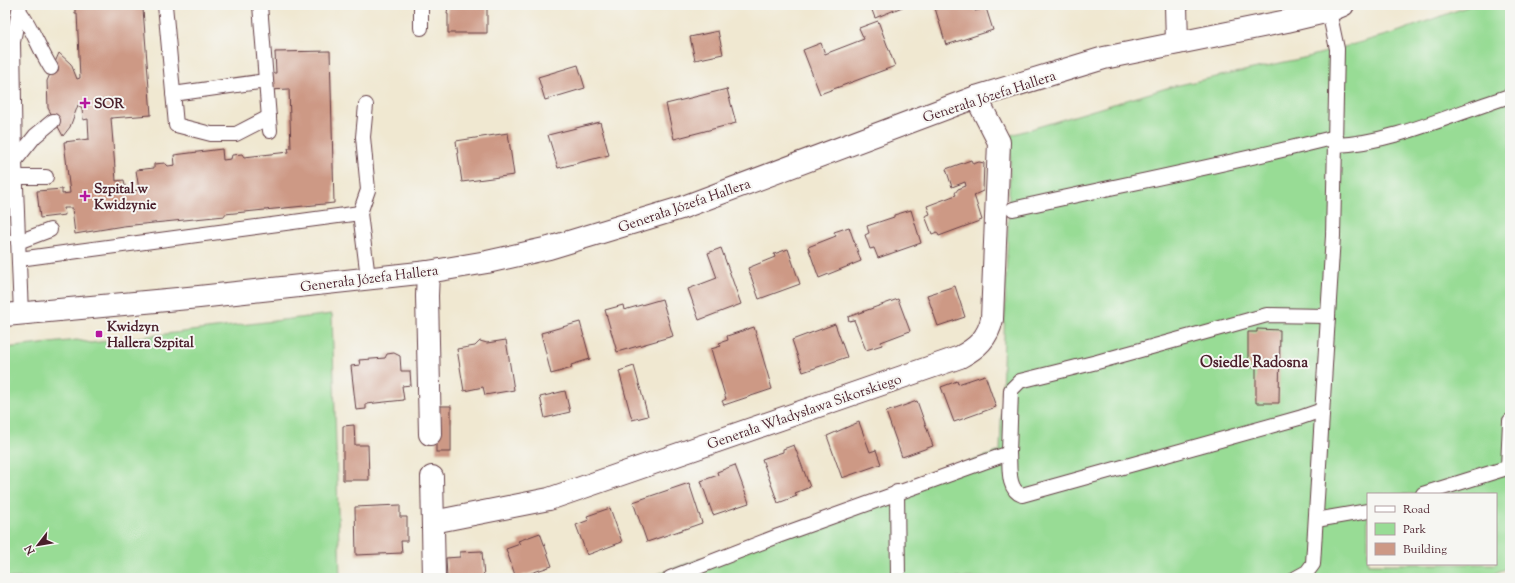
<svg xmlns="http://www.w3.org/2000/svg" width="1515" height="583" viewBox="0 0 1515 583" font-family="'Sorts Mill Goudy',serif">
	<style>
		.green { fill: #98dc95; stroke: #717e60; fill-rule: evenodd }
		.building { fill: #cd9985 }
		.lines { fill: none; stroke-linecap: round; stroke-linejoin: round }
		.service-casing { stroke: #633d44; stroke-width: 16 }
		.minor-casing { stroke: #633d44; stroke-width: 24 }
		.tertiary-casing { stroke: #633d44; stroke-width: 24 }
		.service { stroke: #fff; stroke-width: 14 }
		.minor { stroke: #fff; stroke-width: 22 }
		.tertiary { stroke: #fff; stroke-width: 22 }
		.poi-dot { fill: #b5179e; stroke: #f6f6f2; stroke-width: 1.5 }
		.labels { text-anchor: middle; stroke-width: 4; stroke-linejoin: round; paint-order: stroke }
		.street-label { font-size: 14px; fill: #4a1f2b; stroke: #f6f6f2 }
		.poi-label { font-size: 14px; font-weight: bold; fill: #4a1f2b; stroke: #f6f6f2; text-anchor: start }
		.neighbourhood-label { font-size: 15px; font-weight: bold; fill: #4a1f2b; stroke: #f6f6f2 }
	</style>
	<rect width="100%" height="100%" fill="#f6f6f2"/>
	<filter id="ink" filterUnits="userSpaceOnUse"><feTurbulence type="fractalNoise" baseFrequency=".025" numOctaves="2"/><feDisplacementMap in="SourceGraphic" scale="8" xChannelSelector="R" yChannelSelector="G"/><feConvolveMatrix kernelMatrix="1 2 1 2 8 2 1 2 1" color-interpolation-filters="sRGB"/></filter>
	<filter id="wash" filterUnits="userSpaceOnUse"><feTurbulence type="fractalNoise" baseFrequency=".012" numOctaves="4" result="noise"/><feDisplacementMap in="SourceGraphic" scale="16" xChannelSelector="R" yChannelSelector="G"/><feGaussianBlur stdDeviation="0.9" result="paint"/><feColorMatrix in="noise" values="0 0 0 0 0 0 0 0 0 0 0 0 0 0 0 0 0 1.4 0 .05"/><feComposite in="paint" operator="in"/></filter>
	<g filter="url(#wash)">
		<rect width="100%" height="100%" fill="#f0e8d1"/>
		<g class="green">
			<path d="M1472,5H1510V567L1483,578H647L1000,451L1011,135L1170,87L1308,57L1337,49L1397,32ZM1368,494H1496V564H1368Z"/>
			<polygon points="332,314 340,578 5,578 5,348 77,340 91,343"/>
		</g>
		<g id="blocks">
			<g class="building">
				<polygon points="75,5 146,5 146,8 143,9 151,115 111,118 116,181 124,180 126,192 139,190 136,170 154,168 154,164 165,163 168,166 175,165 174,155 222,149 223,160 231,159 232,155 242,154 244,157 289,152 288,148 291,148 289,89 269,90 271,73 276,73 275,52 330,51 334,203 225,214 225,216 123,226 75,234 72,208 64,208 65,215 40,218 37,191 62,189 62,194 70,193 64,142 89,139 88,119 83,120 82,108 78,105 70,127 63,136 48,108 47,81 59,53 71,64 77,79 80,78 77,13 75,13"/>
				<polygon points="448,5 487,5 487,33 448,33 448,14 447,14"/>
				<polygon points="870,5 907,5 875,18"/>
				<polygon points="946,5 973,5 975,11 986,8 993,30 946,45 935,8"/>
				<polygon points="878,21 895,66 820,94 803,50 821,43 825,54 864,39 859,28"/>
				<polygon points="718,31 723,54 695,60 690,37"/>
				<polygon points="578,65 585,88 545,100 538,77"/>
				<polygon points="727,89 736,123 674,139 666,104"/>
				<polygon points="600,122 609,155 558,168 548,135"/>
				<polygon points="508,133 514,175 462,182 456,141"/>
				<polygon points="971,160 973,164 979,162 984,163 983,191 974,195 982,220 939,236 937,232 932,234 925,216 930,214 927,206 956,195 955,193 958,189 966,186 965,182 952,187 946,169"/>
				<polygon points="911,210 921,243 878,258 874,248 870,249 865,235 869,233 867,226 894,217 894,215"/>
				<polygon points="849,227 861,261 819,278 808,247 836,236 834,232"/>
				<polygon points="721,248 741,304 699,320 688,289 717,278 708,253"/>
				<polygon points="788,249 800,284 759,299 748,268 775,257 774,254"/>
				<polygon points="955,286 965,317 938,326 927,295"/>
				<polygon points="662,299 673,336 617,352 605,310 623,305 624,310"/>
				<polygon points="898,299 910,331 881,342 882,345 866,350 854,320 849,321 848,317"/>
				<polygon points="580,322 590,359 571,365 572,368 551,374 541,333"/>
				<polygon points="835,324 847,357 803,372 792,340"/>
				<polygon points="754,327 772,389 724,405 722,401 726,399 711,349 721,346 719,343 728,340 727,336"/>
				<polygon points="1257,329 1280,330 1279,403 1256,403 1256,367 1248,367 1248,332 1257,332"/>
				<polygon points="506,340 514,390 485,395 483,387 464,391 457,349 475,346 480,341 487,343"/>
				<polygon points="394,353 400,356 401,371 410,371 411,385 402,386 404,400 366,404 366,409 356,410 351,366 360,365 359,360 385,358 387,354"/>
				<polygon points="634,366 648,416 632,420 619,371"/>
				<polygon points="985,375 996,407 954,422 941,387 957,381 958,384"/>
				<polygon points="565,391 570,412 545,418 540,397"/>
				<polygon points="917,401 933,446 902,457 886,412"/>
				<rect x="436" y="406" width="15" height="46"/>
				<polygon points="859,422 870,452 876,450 881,464 842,478 827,436"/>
				<polygon points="354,425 355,445 368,445 369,480 343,480 343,426"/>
				<polygon points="794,445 810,487 795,493 797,496 778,503 762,459 783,452 783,449"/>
				<polygon points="735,465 749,503 713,515 701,481 718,475 717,472"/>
				<polygon points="689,483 702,523 647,542 633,502"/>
				<polygon points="400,505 400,517 407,517 407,541 401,541 402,553 356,555 355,507"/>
				<polygon points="610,508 622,542 587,555 576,525 589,520 587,516"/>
				<polygon points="540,533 552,566 516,578 506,549 520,544 518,541"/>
				<polygon points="482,551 484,578 447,578 446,558 460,557 460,552"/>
			</g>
		</g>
	</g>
	<g filter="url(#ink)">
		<use href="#blocks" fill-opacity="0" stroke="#633d44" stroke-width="1"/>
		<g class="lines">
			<g class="service-casing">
				<g id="service">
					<polyline points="20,5 13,42 15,161 21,314"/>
					<polyline points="165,5 176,125 211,134 236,134 269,117"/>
					<polyline points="260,5 270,131"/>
					<path d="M20,12C33,29 39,49 51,68"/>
					<polyline points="421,28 421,5"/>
					<polyline points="173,94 266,81"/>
					<polyline points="366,105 363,137 368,190 360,213 368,278"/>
					<path d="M1336,145C1392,143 1455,113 1510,96"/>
					<polyline points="15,161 35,136 53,121"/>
					<polyline points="16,177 46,177"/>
					<path d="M1013,209C1121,185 1229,164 1336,137"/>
					<polyline points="18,242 50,230"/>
					<polyline points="19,259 360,213"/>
					<path d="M1009,453C1010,467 1007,490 1022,495L1299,418L1322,410"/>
					<polyline points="1508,468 1510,421"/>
					<polyline points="897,492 898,578"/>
					<polyline points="1423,494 1510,467"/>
					<polyline points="1316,520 1368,511"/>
					<polyline points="670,578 778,536 1009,453 1011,390 1020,381 1097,362 1267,315 1328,316 1333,236 1337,49 1329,11"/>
					<polyline points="1296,578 1307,572 1313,564 1328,316"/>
				</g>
			</g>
			<g class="minor-casing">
				<g id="minor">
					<polyline points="428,272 427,296 430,434"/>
					<polyline points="432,477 434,578"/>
					<path d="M433,522L549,499L960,357C977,348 988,338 992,319L999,142L976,97"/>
				</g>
			</g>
			<g class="tertiary-casing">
				<g id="tertiary">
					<polyline points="1176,5 1177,43"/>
					<polyline points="5,315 199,297 428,272 487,262 549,248 681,208 976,97 1104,58 1287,21 1329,11 1343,5"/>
				</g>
			</g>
			<use href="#service" class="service"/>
			<use href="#minor" class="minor"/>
			<use href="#tertiary" class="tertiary"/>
		</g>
	</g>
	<g class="poi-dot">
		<path d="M83 97h4v4h4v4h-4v4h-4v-4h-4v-4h4z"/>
		<path d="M83 190h4v4h4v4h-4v4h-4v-4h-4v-4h4z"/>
		<rect x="95" y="330" width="8" height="8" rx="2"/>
	</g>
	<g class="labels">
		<g class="street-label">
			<text transform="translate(989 96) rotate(-18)" y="5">Generała Józefa Hallera</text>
			<text transform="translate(684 205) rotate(-19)" y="5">Generała Józefa Hallera</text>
			<text transform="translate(369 278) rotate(-7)" y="5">Generała Józefa Hallera</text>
			<text transform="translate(804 411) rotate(-19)" y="5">Generała Władysława Sikorskiego</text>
		</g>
		<g class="poi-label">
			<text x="94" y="108">SOR</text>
			<text x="94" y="193">Szpital w<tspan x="94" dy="16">Kwidzynie</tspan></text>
			<text x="107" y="331">Kwidzyn<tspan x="107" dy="16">Hallera Szpital</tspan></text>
		</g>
		<g class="neighbourhood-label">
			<text x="1254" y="367">Osiedle Radosna</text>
		</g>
	</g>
	<rect width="1515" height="583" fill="none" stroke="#f6f6f2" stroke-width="20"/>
	<rect x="1367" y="493" width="130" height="72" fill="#f6f6f2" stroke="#b1a0a2"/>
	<rect x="1375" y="506" width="20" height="6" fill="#ffffff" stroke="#b1a0a2"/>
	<text x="1403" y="513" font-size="12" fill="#4a1f2b">Road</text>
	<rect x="1375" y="523" width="20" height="12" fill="#98dc95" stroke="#b1a0a2"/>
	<text x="1403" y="533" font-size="12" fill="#4a1f2b">Park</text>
	<rect x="1375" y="543" width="20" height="12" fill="#cd9985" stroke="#b1a0a2"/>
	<text x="1403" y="553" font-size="12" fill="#4a1f2b">Building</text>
	<g transform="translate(38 545) rotate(239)" stroke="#f6f6f2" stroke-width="3" paint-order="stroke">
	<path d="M0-3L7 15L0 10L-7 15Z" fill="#4a1f2b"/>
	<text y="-6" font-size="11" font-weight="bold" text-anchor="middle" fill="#4a1f2b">N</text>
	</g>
</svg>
